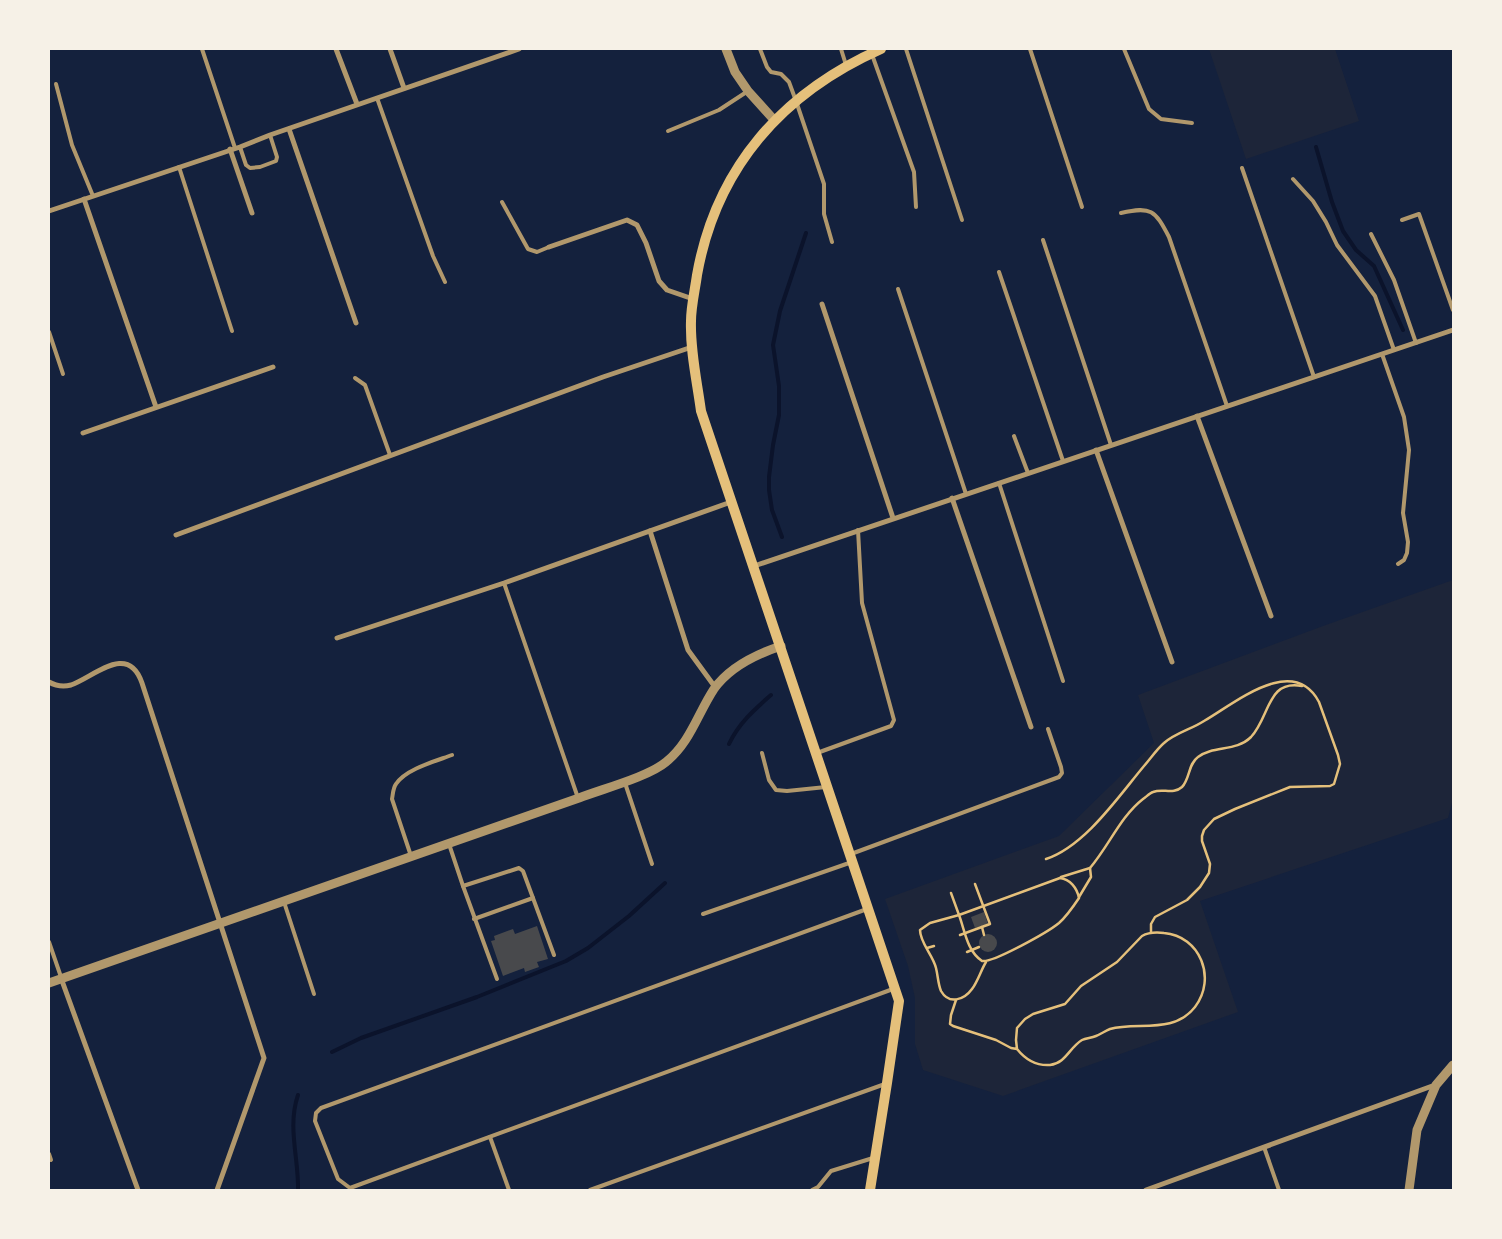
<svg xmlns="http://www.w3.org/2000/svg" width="1502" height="1239" viewBox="0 0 1502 1239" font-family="Georgia,serif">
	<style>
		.green { fill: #1d2539 }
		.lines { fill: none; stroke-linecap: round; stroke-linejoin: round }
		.stream { stroke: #0b132b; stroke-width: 4 }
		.building { fill: #48494c }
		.path { stroke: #e5c07b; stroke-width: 2.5 }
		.service { stroke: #b1986c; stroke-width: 4 }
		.minor { stroke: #b1986c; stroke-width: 5 }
		.tertiary { stroke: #b1986c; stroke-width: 9 }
		.secondary { stroke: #e5c07b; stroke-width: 10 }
	</style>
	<rect width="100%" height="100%" fill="#14213d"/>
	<g class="green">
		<polygon points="1209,49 1335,49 1359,121 1246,159"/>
		<polygon points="1453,580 1453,799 1448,818 1200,901 1238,1012 1003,1096 923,1070 915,1044 915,998 908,966 885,899 1059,836 1154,743 1138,695 1323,626"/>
	</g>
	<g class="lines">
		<g class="stream">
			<polyline points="1316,147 1332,202 1343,231 1356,250 1374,266 1403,330"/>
			<polyline points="782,537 772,510 769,490 769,477 773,445 779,415 779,386 773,345 780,311 806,233"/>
			<path d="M729,744C739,723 754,710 771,695"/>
			<polyline points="332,1052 361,1038 477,997 566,961 588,948 629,916 665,883"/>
			<path d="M298,1095C287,1127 299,1159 298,1190"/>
		</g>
	</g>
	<g class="building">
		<polygon points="984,912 988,924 975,928 971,917"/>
		<polygon points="537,926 548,959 537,962 539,967 525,972 524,968 503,976 491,941 495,940 494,936 513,929 515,934"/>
		<circle cx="988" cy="943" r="9"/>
	</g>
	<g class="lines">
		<g class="path">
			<path d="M1046,859C1085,846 1118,797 1144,766C1151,758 1157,749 1164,743C1175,733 1192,729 1204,721C1234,704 1293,653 1319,702L1338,755L1340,764L1334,784L1330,786L1290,787L1235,809L1214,819L1204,830L1202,836V841L1210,864L1209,873L1200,887L1187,900L1155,917L1151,924V932"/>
			<path d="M1090,868C1109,846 1120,817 1143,799C1146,797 1150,793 1153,792C1163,788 1173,795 1182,787C1190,779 1188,764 1198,757C1214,745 1236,752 1251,737C1270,717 1267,679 1302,686"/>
			<polyline points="1061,877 1090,868 1091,877 1079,897"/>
			<path d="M1060,878C1070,879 1077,888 1079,898C1073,907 1067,916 1059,923C1048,932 993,963 982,961C967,951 965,931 959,915Z"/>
			<path d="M951,893L959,915L930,923L920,930C920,943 933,955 936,968C938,976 938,984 941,991C949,1005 964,1000 972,989C978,981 981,970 986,962"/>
			<polyline points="982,927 984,935"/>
			<polyline points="960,935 990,924 975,884"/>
			<polyline points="927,948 934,946"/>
			<polyline points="967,952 979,947"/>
			<path d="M956,1000L951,1015L950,1024L953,1026L996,1040L1011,1048L1017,1049C1025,1059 1036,1066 1050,1065C1066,1063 1069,1048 1082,1040C1086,1038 1091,1038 1096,1036C1101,1034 1105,1031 1110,1029C1137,1021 1173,1035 1195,1007C1217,978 1200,936 1164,933C1156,932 1149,932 1142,936L1117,962L1081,986L1065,1004L1033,1014L1025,1019L1017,1028L1016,1040L1017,1049"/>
		</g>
		<g class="service">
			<polyline points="202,49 235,148"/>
			<polyline points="760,49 767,67 771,72 781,74 789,82 796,101 824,184 824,214 832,242"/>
			<polyline points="841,49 846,65"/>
			<polyline points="870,49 914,172 916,207"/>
			<polyline points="906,49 962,220"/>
			<polyline points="1030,49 1082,207"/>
			<polyline points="1124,49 1149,109 1161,119 1192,123"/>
			<polyline points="56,84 72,145 93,196"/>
			<polyline points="377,98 433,256 445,282"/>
			<polyline points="668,131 719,110 748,91"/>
			<polyline points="240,147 246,165 250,168 260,167 276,161 277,157 270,135"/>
			<polyline points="179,167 232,331"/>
			<polyline points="1242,168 1314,377"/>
			<polyline points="1293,179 1313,201 1326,222 1337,245 1375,296 1394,350"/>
			<polyline points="502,202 528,249 537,252 549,247"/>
			<path d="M1121,213C1151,206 1155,210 1169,237L1227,406"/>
			<polyline points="1402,220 1419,214 1453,310"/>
			<polyline points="1371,234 1394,280 1416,343"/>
			<polyline points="1043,240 1111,445"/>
			<polyline points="999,272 1063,461"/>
			<polyline points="898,289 966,494"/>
			<polyline points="49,332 63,374"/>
			<polyline points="1382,354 1404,417 1409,450 1403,513 1408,542 1407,553 1404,560 1398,564"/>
			<polyline points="355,378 365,385 390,455"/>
			<polyline points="1014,436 1028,473"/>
			<polyline points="999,483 1063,681"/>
			<polyline points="504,583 578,798"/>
			<polyline points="762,753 769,780 776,790 787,791 826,787"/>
			<polyline points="817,753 891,726 894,720 862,603 858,530"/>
			<polyline points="625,783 652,864"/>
			<polyline points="449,844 463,886 519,868 523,871 554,955"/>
			<polyline points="851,854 1059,777 1062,773 1061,767 1048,729"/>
			<path d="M411,856L392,799C393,794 393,788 396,784C406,769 436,761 452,755"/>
			<polyline points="463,886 497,979"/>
			<polyline points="284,902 314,994"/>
			<polyline points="867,909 321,1108 316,1113 315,1121 338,1179 350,1188 893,989"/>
			<polyline points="703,914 852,862"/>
			<polyline points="474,919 533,898"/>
			<polyline points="49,942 61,977"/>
			<polyline points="490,1137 509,1190"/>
			<polyline points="1264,1147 1279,1190"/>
			<polyline points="49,1154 51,1160"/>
			<polyline points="590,1190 885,1084"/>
			<polyline points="812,1190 818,1187 831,1171 873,1158"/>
		</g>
		<g class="minor">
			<polyline points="336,49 357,104"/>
			<polyline points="390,49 404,88"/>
			<polyline points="289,129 356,323"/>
			<polyline points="230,149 252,213"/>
			<polyline points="84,199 156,407"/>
			<polyline points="49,211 240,147 270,135 519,49"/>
			<polyline points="549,247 627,220 637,225 646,243 659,281 667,290 693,299"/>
			<polyline points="822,304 893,518"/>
			<polyline points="1197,416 1271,616"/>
			<polyline points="83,433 273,367"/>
			<polyline points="1096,450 1172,662"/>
			<polyline points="952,498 1031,727"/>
			<polyline points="650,531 688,650 715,687"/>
			<polyline points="176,535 603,377 692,347"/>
			<polyline points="754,566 1453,330"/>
			<polyline points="337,638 504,583 731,502"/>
			<path d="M49,682C56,686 63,687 71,685C94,677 128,642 142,683L264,1058L217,1190"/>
			<polyline points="61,978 138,1190"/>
			<polyline points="1146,1190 1435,1085"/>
		</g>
		<g class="tertiary">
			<polyline points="726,49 735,72 748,91 775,121"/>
			<path d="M49,983L579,798C602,789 648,777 666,762C690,743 698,713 714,689C729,668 757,654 781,646"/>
			<polyline points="1409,1190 1417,1130 1436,1085 1453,1065"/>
		</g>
		<path class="secondary" d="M870,1190L887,1083L899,1001L701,411C697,381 690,351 691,321C691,306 695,290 697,275C716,168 782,93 881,49"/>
	</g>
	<rect width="1502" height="1239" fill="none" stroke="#f6f1e7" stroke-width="100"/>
</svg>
